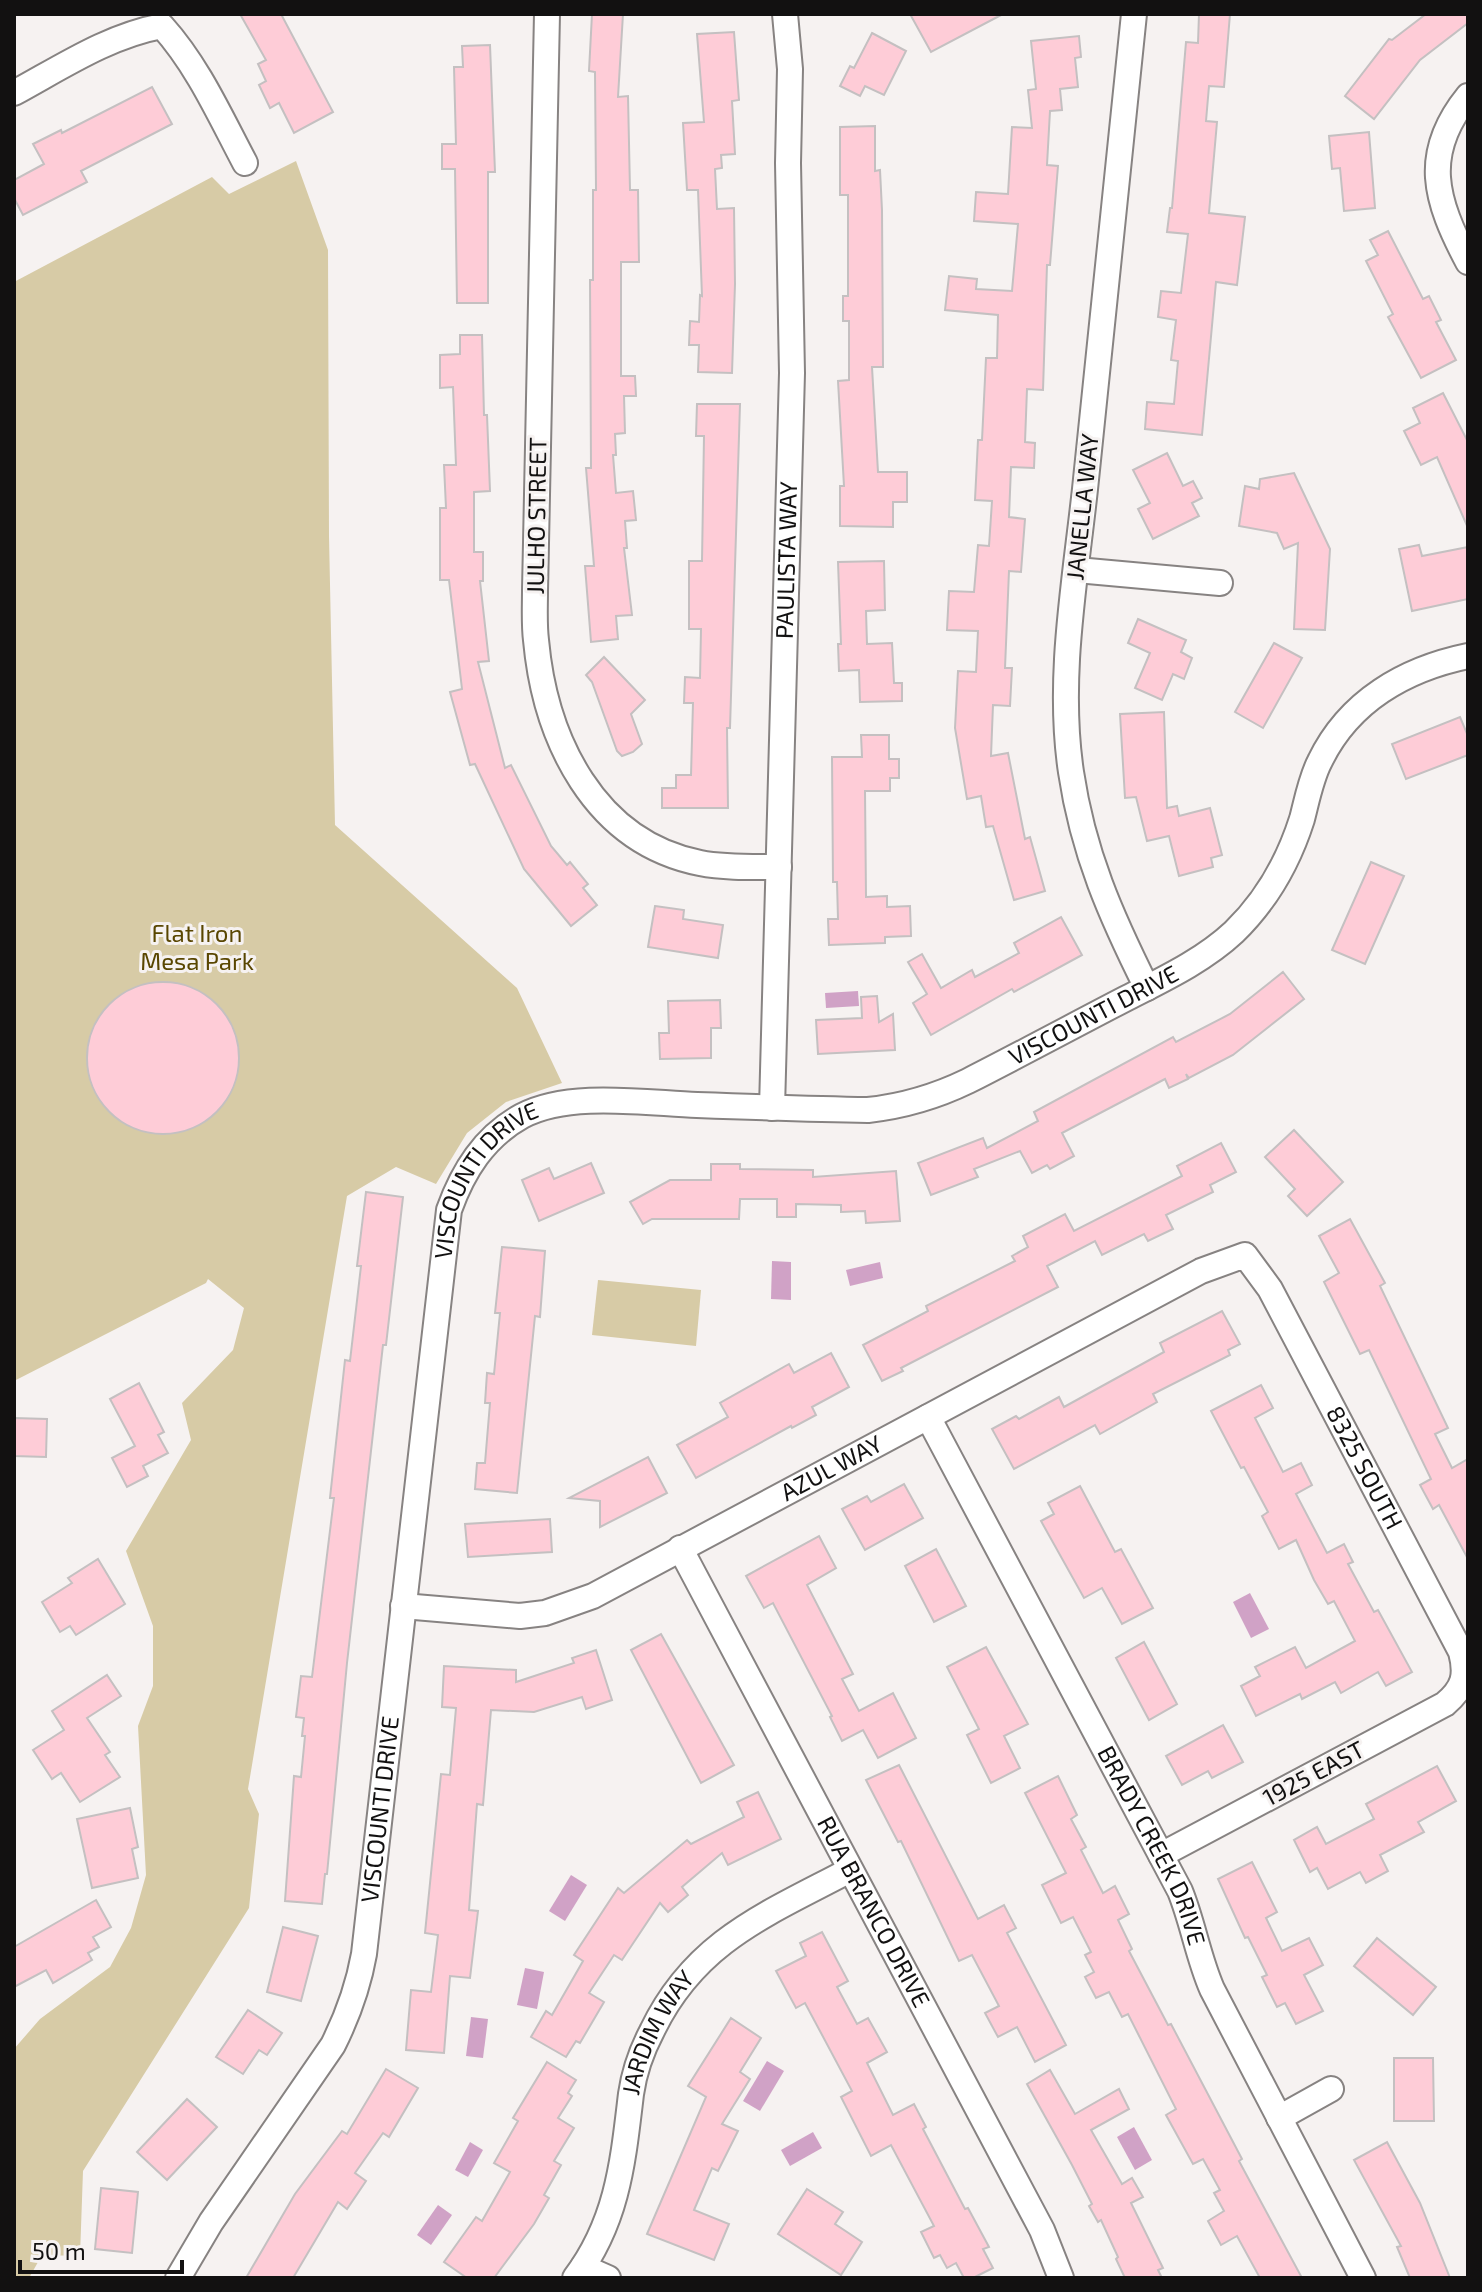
<svg xmlns="http://www.w3.org/2000/svg" width="1482" height="2292" viewBox="0 0 1482 2292" font-family="'Exo 2',sans-serif">
	<style>
		.green { fill: #d7cba6 }
		.water { fill: #d0a2c6 }
		.building { fill: #feccd7; stroke: #c4c0c1; stroke-width: 2 }
		.lines { fill: none; stroke-linecap: round; stroke-linejoin: round }
		.minor-casing { stroke: #878382; stroke-width: 28 }
		.minor { stroke: #fff; stroke-width: 24 }
		.labels { text-anchor: middle; stroke-width: 6; stroke-linejoin: round; paint-order: stroke }
		.street-label { font-size: 24px; fill: #121111; stroke: #f6f2f1 }
		.park-label { font-size: 24px; fill: #594601; stroke: #f6f2f1 }
	</style>
	<rect width="100%" height="100%" fill="#f6f2f1"/>
	<g class="green">
		<polygon points="296,161 328,250 329,536 335,825 517,988 562,1083 506,1102 467,1133 436,1184 396,1167 347,1196 248,1789 259,1814 249,1908 83,2171 80,2256 42,2255 29,2278 14,2278 14,2049 40,2019 110,1967 131,1928 146,1875 138,1726 153,1686 153,1626 126,1551 191,1440 182,1403 233,1350 244,1308 208,1279 206,1283 14,1381 14,282 212,177 229,194"/>
		<polygon points="598,1280 701,1290 696,1346 592,1335"/>
	</g>
	<g class="water">
		<polygon points="858,991 859,1006 826,1008 825,993"/>
		<polygon points="772,1261 791,1262 791,1300 771,1299"/>
		<polygon points="880,1262 883,1278 850,1286 846,1270"/>
		<polygon points="1250,1593 1269,1629 1251,1638 1233,1602"/>
		<polygon points="571,1875 587,1885 565,1921 549,1911"/>
		<polygon points="525,1968 544,1972 537,2009 517,2005"/>
		<polygon points="471,2017 488,2019 483,2058 466,2056"/>
		<polygon points="767,2061 784,2071 760,2111 743,2101"/>
		<polygon points="1134,2127 1152,2160 1135,2170 1117,2137"/>
		<polygon points="813,2132 822,2148 790,2166 781,2150"/>
		<polygon points="470,2142 483,2150 468,2177 455,2170"/>
		<polygon points="438,2205 452,2215 431,2245 417,2235"/>
	</g>
	<g class="building">
		<polygon points="240,14 281,14 333,112 294,133 279,103 270,108 259,85 266,81 258,64 266,60"/>
		<polygon points="592,14 623,14 618,97 628,96 630,190 638,190 639,262 621,262 621,376 635,376 636,396 624,396 625,433 615,434 616,455 613,455 616,493 633,491 636,520 625,521 627,548 624,548 632,615 616,616 618,639 591,642 585,566 594,566 586,468 591,468 590,280 593,280 593,190 596,190 595,72 589,71"/>
		<polygon points="910,14 1003,14 931,52"/>
		<polygon points="1199,14 1230,14 1224,87 1209,86 1206,121 1217,122 1209,213 1245,217 1237,285 1216,282 1202,435 1145,429 1147,402 1174,404 1178,361 1171,360 1176,320 1158,317 1161,291 1181,293 1188,234 1167,232 1170,208 1172,208 1186,42 1198,43"/>
		<polygon points="1426,14 1468,14 1468,23 1420,60 1374,119 1345,96 1389,39 1392,40"/>
		<polygon points="734,32 739,100 732,101 735,154 721,155 722,168 715,169 717,209 734,208 735,284 732,373 698,372 699,345 689,345 690,321 699,322 700,295 702,296 698,190 687,190 683,123 704,122 697,34"/>
		<polygon points="872,33 906,51 884,95 865,86 860,96 840,86 850,66 854,68"/>
		<polygon points="1079,36 1081,57 1075,58 1078,87 1060,89 1062,110 1050,111 1047,165 1058,166 1050,265 1047,265 1043,390 1027,389 1025,442 1035,443 1034,468 1011,467 1009,517 1025,519 1021,572 1009,571 1005,668 1012,668 1010,706 993,705 991,756 1008,753 1025,839 1030,837 1045,891 1014,900 993,826 986,827 981,796 967,799 955,728 958,671 976,672 978,631 947,630 949,591 974,592 978,545 989,546 992,501 975,500 978,440 982,440 986,358 997,358 998,315 945,310 949,276 977,279 976,289 1012,291 1018,224 974,221 976,192 1008,194 1012,127 1032,128 1028,90 1036,89 1031,41"/>
		<polygon points="490,45 495,172 488,172 488,303 457,303 455,169 442,169 442,144 456,144 454,67 463,67 462,46"/>
		<polygon points="152,87 172,124 81,171 87,182 23,215 14,198 14,180 44,164 33,144 61,130 62,133"/>
		<polygon points="875,126 875,171 880,170 882,210 883,367 872,367 878,472 907,472 907,502 893,502 893,527 840,526 840,486 844,486 838,381 849,380 849,321 843,321 843,296 848,296 848,195 840,195 840,127"/>
		<polygon points="1369,132 1375,208 1344,211 1340,168 1332,169 1329,136"/>
		<polygon points="1388,231 1423,299 1429,296 1441,320 1436,322 1456,360 1421,378 1388,317 1393,314 1366,261 1378,255 1370,240"/>
		<polygon points="460,335 482,335 484,415 487,415 490,491 474,492 474,552 483,552 483,581 480,581 489,661 478,662 505,768 511,765 551,846 567,865 570,862 588,884 583,888 597,905 571,926 524,869 475,764 470,765 450,692 462,689 449,580 440,580 440,508 446,508 444,465 456,465 453,387 440,388 440,355 460,354"/>
		<polygon points="1443,393 1468,442 1468,528 1437,457 1421,465 1404,431 1420,423 1413,408"/>
		<polygon points="697,404 740,404 730,728 727,728 728,808 662,808 662,788 676,788 676,775 691,775 693,703 684,703 685,677 700,678 701,629 689,629 689,561 702,561 704,436 696,436"/>
		<polygon points="1167,453 1183,486 1193,481 1202,498 1192,503 1199,516 1153,539 1138,509 1150,503 1133,470"/>
		<polygon points="1294,473 1330,549 1325,630 1294,629 1298,543 1284,549 1277,533 1239,526 1245,486 1259,489 1260,479"/>
		<polygon points="1419,545 1422,556 1468,547 1468,599 1412,611 1399,549"/>
		<polygon points="884,561 885,610 866,611 867,644 892,643 894,683 902,683 902,701 860,702 859,670 839,671 838,644 841,644 838,562"/>
		<polygon points="1138,619 1186,640 1181,652 1192,658 1184,679 1173,674 1162,700 1135,688 1150,653 1128,643"/>
		<polygon points="1274,643 1302,658 1263,728 1235,712"/>
		<polygon points="604,657 645,700 631,714 642,744 633,752 622,756 617,751 592,682 586,675"/>
		<polygon points="1164,712 1167,808 1177,806 1179,816 1210,808 1222,855 1211,858 1213,867 1179,876 1169,836 1147,841 1136,797 1125,798 1120,714"/>
		<polygon points="1460,717 1468,736 1468,755 1406,779 1392,744"/>
		<polygon points="861,735 889,735 889,759 899,759 899,778 890,778 890,791 865,791 866,897 887,896 887,907 910,906 911,936 885,937 885,943 829,945 828,919 838,919 837,882 833,882 832,757 862,757"/>
		<polygon points="1371,862 1404,876 1365,964 1332,950"/>
		<polygon points="655,906 684,910 683,919 723,925 718,958 648,947"/>
		<polygon points="1061,917 1082,955 1014,992 1012,989 931,1035 913,1003 927,994 908,962 922,954 941,988 972,970 975,977 1019,953 1014,943"/>
		<polygon points="1283,972 1304,999 1233,1055 1189,1078 1186,1074 1188,1079 1169,1088 1165,1079 1062,1133 1074,1156 1050,1169 1047,1165 1032,1173 1020,1151 974,1169 978,1177 931,1195 918,1163 983,1138 987,1148 1038,1121 1034,1112 1173,1037 1176,1042 1230,1014"/>
		<circle cx="163" cy="1058" r="76"/>
		<polygon points="877,996 879,1022 893,1014 895,1050 818,1054 816,1020 862,1018 861,997"/>
		<polygon points="720,1000 721,1028 711,1028 711,1058 660,1059 659,1033 669,1033 668,1001"/>
		<polygon points="1294,1130 1343,1182 1307,1216 1288,1196 1295,1189 1265,1157"/>
		<polygon points="1221,1143 1236,1172 1210,1185 1213,1192 1166,1215 1173,1229 1148,1241 1144,1234 1102,1255 1095,1241 1047,1266 1058,1287 901,1368 903,1371 882,1381 863,1345 928,1311 926,1306 1015,1261 1012,1256 1028,1247 1023,1236 1065,1214 1074,1231 1182,1176 1177,1166"/>
		<polygon points="591,1163 604,1193 539,1221 522,1180 549,1168 554,1179"/>
		<polygon points="711,1164 740,1164 740,1169 813,1170 813,1177 896,1171 900,1221 866,1223 865,1211 841,1212 841,1205 796,1204 796,1217 777,1217 777,1199 740,1199 739,1219 652,1219 643,1224 630,1202 670,1180 711,1180"/>
		<polygon points="366,1192 403,1197 386,1345 383,1345 347,1663 327,1874 325,1874 322,1904 285,1901 294,1776 301,1777 305,1736 302,1736 304,1718 296,1717 301,1676 312,1677 334,1498 330,1498 345,1360 350,1361 361,1266 357,1266"/>
		<polygon points="1350,1219 1385,1283 1380,1286 1448,1428 1435,1434 1452,1468 1468,1459 1468,1559 1439,1505 1433,1509 1420,1485 1431,1479 1369,1350 1360,1354 1324,1282 1339,1273 1319,1236"/>
		<polygon points="502,1247 545,1251 540,1317 535,1316 517,1493 475,1489 477,1463 485,1463 490,1403 485,1403 487,1373 494,1374 500,1313 495,1313"/>
		<polygon points="1222,1311 1240,1344 1228,1350 1230,1355 1153,1394 1157,1402 1100,1434 1095,1425 1014,1469 992,1429 1016,1416 1019,1419 1059,1397 1064,1407 1164,1352 1160,1343"/>
		<polygon points="831,1353 849,1387 812,1407 816,1415 792,1428 791,1426 696,1478 677,1445 728,1417 720,1403 789,1364 794,1373"/>
		<polygon points="139,1383 164,1432 158,1435 168,1453 143,1466 148,1476 127,1487 112,1458 135,1446 110,1399"/>
		<polygon points="1261,1385 1273,1408 1255,1418 1283,1472 1301,1463 1312,1485 1296,1494 1327,1553 1344,1544 1353,1562 1348,1564 1374,1612 1378,1610 1412,1672 1386,1686 1378,1672 1341,1693 1335,1682 1302,1699 1300,1694 1256,1716 1241,1686 1260,1676 1255,1667 1295,1647 1306,1668 1355,1641 1334,1601 1328,1604 1314,1580 1296,1540 1279,1549 1262,1516 1268,1512 1244,1467 1241,1468 1211,1411"/>
		<polygon points="14,1418 47,1419 46,1457 14,1456"/>
		<polygon points="648,1457 667,1493 600,1527 600,1501 569,1498"/>
		<polygon points="904,1484 923,1518 865,1550 842,1509 867,1496 871,1502"/>
		<polygon points="1080,1486 1115,1552 1121,1549 1153,1608 1122,1624 1102,1588 1084,1598 1041,1521 1054,1514 1048,1503"/>
		<polygon points="550,1519 552,1552 468,1557 465,1524"/>
		<polygon points="819,1536 836,1568 807,1585 853,1674 842,1679 859,1711 893,1693 916,1738 878,1758 863,1730 842,1741 830,1717 832,1716 773,1603 764,1608 746,1576"/>
		<polygon points="936,1549 966,1606 934,1622 905,1566"/>
		<polygon points="98,1559 125,1604 76,1635 70,1626 60,1632 42,1602 72,1583 68,1578"/>
		<polygon points="661,1634 734,1765 701,1783 631,1650"/>
		<polygon points="1144,1642 1177,1704 1149,1720 1116,1658"/>
		<polygon points="986,1647 1028,1724 1004,1736 1020,1768 991,1783 967,1735 979,1729 947,1667"/>
		<polygon points="596,1650 612,1700 586,1709 582,1697 534,1712 491,1710 483,1805 477,1804 469,1910 478,1911 470,1978 450,1976 444,2053 406,2050 411,1990 431,1992 438,1935 425,1933 441,1774 450,1775 456,1708 442,1707 444,1666 516,1670 516,1682 574,1663 572,1658"/>
		<polygon points="107,1675 121,1696 87,1718 110,1752 105,1755 120,1777 80,1802 61,1773 52,1779 33,1750 64,1730 52,1711"/>
		<polygon points="1223,1725 1243,1762 1212,1778 1208,1771 1182,1785 1166,1756"/>
		<polygon points="899,1765 978,1919 1004,1905 1016,1928 1007,1933 1066,2045 1035,2062 1017,2027 998,2037 985,2013 999,2006 972,1955 959,1961 901,1841 898,1842 866,1780"/>
		<polygon points="1437,1766 1456,1801 1418,1822 1424,1832 1380,1855 1388,1871 1366,1883 1360,1872 1328,1889 1317,1868 1310,1872 1294,1840 1317,1827 1326,1844 1374,1819 1366,1804"/>
		<polygon points="1058,1776 1077,1815 1071,1819 1086,1847 1081,1850 1103,1893 1115,1886 1129,1914 1118,1920 1132,1949 1129,1951 1168,2025 1171,2024 1242,2159 1239,2161 1302,2278 1260,2278 1237,2236 1221,2245 1208,2221 1224,2211 1214,2193 1220,2190 1203,2159 1193,2164 1166,2115 1176,2109 1128,2014 1122,2017 1109,1992 1096,1998 1085,1977 1094,1972 1085,1955 1091,1952 1073,1917 1061,1923 1042,1885 1066,1873 1025,1793"/>
		<polygon points="758,1792 781,1839 728,1865 722,1853 682,1887 688,1895 668,1912 660,1903 622,1960 614,1955 589,1993 604,2002 580,2043 576,2041 566,2057 531,2037 546,2011 552,2015 583,1961 574,1955 618,1888 624,1893 687,1840 691,1844 744,1817 737,1802"/>
		<polygon points="130,1808 138,1847 132,1849 138,1878 92,1888 77,1819"/>
		<polygon points="1252,1862 1277,1912 1266,1918 1282,1951 1309,1938 1323,1965 1304,1975 1323,2011 1296,2024 1285,2003 1277,2007 1262,1977 1267,1975 1248,1937 1245,1938 1218,1879"/>
		<polygon points="96,1900 111,1927 93,1937 99,1947 88,1953 92,1960 53,1983 46,1970 14,1987 14,1947"/>
		<polygon points="283,1927 318,1936 301,2001 267,1992"/>
		<polygon points="822,1932 848,1981 837,1987 857,2024 868,2018 887,2052 867,2063 893,2115 914,2104 926,2127 923,2129 965,2209 968,2208 989,2247 983,2249 993,2268 973,2278 964,2278 956,2263 947,2268 940,2255 934,2258 921,2232 934,2226 891,2145 871,2156 841,2097 852,2091 805,2003 796,2008 776,1971 806,1956 800,1943"/>
		<polygon points="1377,1938 1436,1987 1413,2015 1354,1966"/>
		<polygon points="248,2010 282,2033 267,2055 259,2050 243,2074 216,2057"/>
		<polygon points="731,2018 761,2038 740,2072 750,2079 722,2124 738,2131 718,2171 712,2168 694,2210 729,2224 714,2260 647,2234 706,2097 688,2086"/>
		<polygon points="1394,2058 1433,2058 1434,2121 1394,2121"/>
		<polygon points="547,2062 576,2080 568,2093 572,2096 558,2118 574,2128 554,2161 561,2165 544,2195 549,2198 534,2224 494,2278 467,2278 444,2262 476,2217 482,2221 510,2172 494,2163 518,2121 513,2118"/>
		<polygon points="386,2069 418,2088 389,2137 383,2133 355,2173 366,2181 347,2209 338,2202 293,2278 246,2278 295,2194 342,2131 347,2134"/>
		<polygon points="1050,2070 1075,2114 1119,2089 1129,2109 1091,2130 1122,2184 1132,2178 1143,2197 1131,2203 1163,2268 1158,2270 1162,2278 1125,2278 1116,2259 1118,2257 1101,2220 1098,2222 1089,2206 1092,2204 1072,2165 1027,2084"/>
		<polygon points="187,2099 217,2127 167,2180 137,2152"/>
		<polygon points="1387,2142 1420,2203 1450,2278 1410,2278 1397,2247 1401,2246 1354,2160"/>
		<polygon points="101,2188 138,2192 132,2253 95,2249"/>
		<polygon points="807,2189 843,2212 835,2224 862,2242 841,2275 778,2234"/>
	</g>
	<g class="lines">
		<g class="minor-casing">
			<g id="minor">
				<path d="M547,14L535,591C535,607 534,624 536,640C545,739 594,842 700,863C725,868 754,867 779,867"/>
				<path d="M1134,14C1119,173 1101,331 1085,489C1075,582 1057,679 1071,772C1083,853 1111,916 1147,988"/>
				<path d="M14,93C62,67 108,36 162,26C198,66 220,116 245,163"/>
				<path d="M1468,96C1421,154 1435,200 1468,262"/>
				<polyline points="1077,570 1220,583"/>
				<path id="s1" d="M772,1108L792,373L788,163L790,69L785,14"/>
				<path id="s2" d="M928,1417L1180,1891C1193,1923 1198,1957 1212,1989L1363,2278"/>
				<path id="s3" d="M680,1548L1042,2230L1061,2278"/>
				<path id="s4" d="M403,1606L520,1616L545,1613L593,1596L1201,1271L1245,1255L1270,1289L1461,1652C1467,1675 1464,1688 1445,1704L1161,1855"/>
				<polyline points="1279,2118 1331,2089"/>
				<polyline points="583,2267 608,2278"/>
				<path id="s5" d="M178,2278L211,2222L333,2045C348,2015 358,1988 364,1954L449,1210C463,1171 484,1137 522,1116C569,1091 645,1103 697,1105C754,1107 811,1109 868,1110C905,1106 935,1097 968,1081C1021,1054 1073,1026 1125,999C1162,980 1203,961 1234,932C1267,900 1288,863 1302,819C1307,800 1311,778 1320,761C1349,701 1405,669 1468,656"/>
				<path id="s6" d="M575,2278C618,2221 623,2161 631,2094C634,2073 642,2050 652,2031C695,1941 767,1914 850,1870"/>
			</g>
		</g>
		<use href="#minor" class="minor"/>
	</g>
	<g class="labels">
		<g class="street-label">
			<text transform="translate(1083 507) rotate(-84)" y="8">JANELLA WAY</text>
			<text transform="translate(537 516) rotate(-89)" y="8">JULHO STREET</text>
			<text dy="8" stroke="none"><textPath href="#s1" startOffset="548">PAULISTA WAY</textPath></text>
			<text dy="8" stroke="none"><textPath href="#s5" startOffset="1842">VISCOUNTI DRIVE</textPath></text>
			<text dy="8" stroke="none"><textPath href="#s5" startOffset="1170">VISCOUNTI DRIVE</textPath></text>
			<text dy="8" stroke="none"><textPath href="#s4" startOffset="1174">8325 SOUTH</textPath></text>
			<text dy="8" stroke="none"><textPath href="#s4" startOffset="464">AZUL WAY</textPath></text>
			<text transform="translate(1314 1774) rotate(-28)" y="8">1925 EAST</text>
			<text dy="8" stroke="none"><textPath href="#s5" startOffset="522">VISCOUNTI DRIVE</textPath></text>
			<text dy="8" stroke="none"><textPath href="#s2" startOffset="484">BRADY CREEK DRIVE</textPath></text>
			<text dy="8" stroke="none"><textPath href="#s3" startOffset="412">RUA BRANCO DRIVE</textPath></text>
			<text dy="8" stroke="none"><textPath href="#s6" startOffset="262">JARDIM WAY</textPath></text>
		</g>
		<g class="park-label">
			<text x="197" y="942">Flat Iron<tspan x="197" dy="28">Mesa Park</tspan></text>
		</g>
	</g>
	<rect width="1482" height="2292" fill="none" stroke="#121111" stroke-width="32"/>
	<path d="M20 2260v12h162v-12" fill="none" stroke="#121111" stroke-width="4"/>
	<text x="32" y="2260" font-size="24" fill="#121111" stroke="#f6f2f1" stroke-width="6" paint-order="stroke">50 m</text>
</svg>
